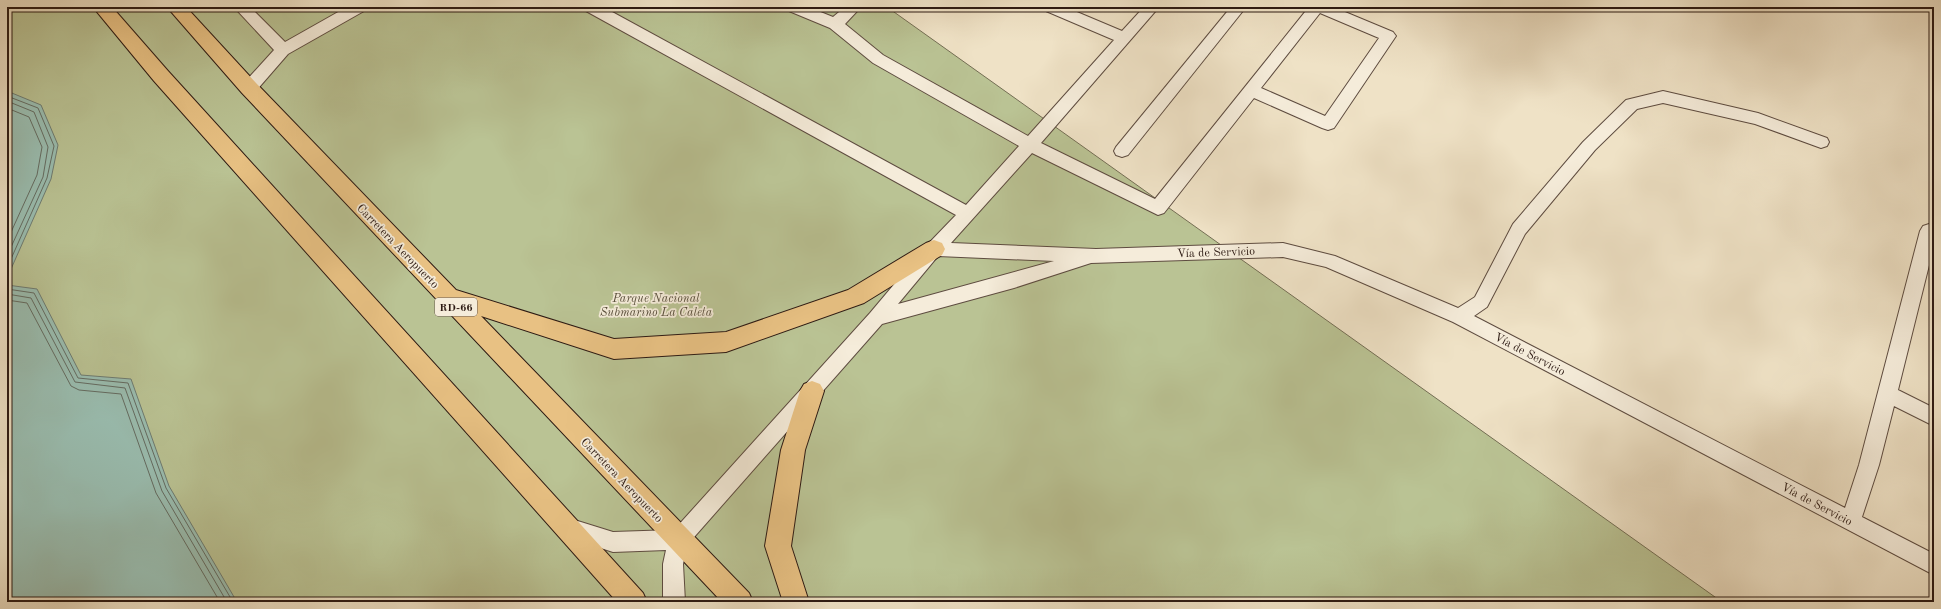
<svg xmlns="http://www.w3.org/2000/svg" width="1941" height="609" viewBox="0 0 1941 609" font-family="'Old Standard TT',serif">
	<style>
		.green { fill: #bac394; stroke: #746e54 }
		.water { fill: #9abeb1; stroke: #6e7c72 }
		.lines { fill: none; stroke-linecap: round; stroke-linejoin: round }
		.shore { stroke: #646c62; stroke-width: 1 }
		.lane-casing { stroke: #5e4c40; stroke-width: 2 }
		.primary-casing { stroke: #2d1a13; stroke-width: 2 }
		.lane { fill: #f5ecda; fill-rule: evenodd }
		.primary { fill: #e8c183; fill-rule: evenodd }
		.labels { text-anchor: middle; stroke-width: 3.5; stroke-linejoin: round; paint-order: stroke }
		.shield { fill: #f5ecda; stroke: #69594f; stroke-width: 1 }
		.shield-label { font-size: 11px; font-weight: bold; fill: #2d1a13 }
		.street-label { font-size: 12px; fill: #2d1a13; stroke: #f5ecda }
		.park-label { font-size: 12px; font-style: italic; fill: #574d3a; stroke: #f5ecda }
	</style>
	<rect width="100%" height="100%" fill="#efe2c6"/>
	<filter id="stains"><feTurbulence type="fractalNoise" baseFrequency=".005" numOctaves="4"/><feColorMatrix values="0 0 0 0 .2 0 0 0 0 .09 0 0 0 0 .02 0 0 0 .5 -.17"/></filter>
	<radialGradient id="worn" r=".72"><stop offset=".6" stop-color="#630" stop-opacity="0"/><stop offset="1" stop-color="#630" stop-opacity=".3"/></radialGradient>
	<polygon class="green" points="7,7 887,7 1722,602 7,602"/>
	<g class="water">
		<polygon points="7,91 41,105 58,145 51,179 7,278"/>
		<polygon points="7,285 37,289 81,375 131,379 169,486 237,602 7,602"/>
	</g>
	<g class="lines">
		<g class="shore">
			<polyline points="7,96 38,108 54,146 47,178 7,268"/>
			<polyline points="7,101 34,112 48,147 43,177 7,256"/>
			<polyline points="7,108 29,117 42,147 37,175 7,241"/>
			<polyline points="7,289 34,293 78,378 128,383 166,488 233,602"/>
			<polyline points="7,294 31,298 75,382 125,388 162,491 227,602"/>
			<polyline points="7,300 27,303 71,386 79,390 121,394 156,493 220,602"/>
		</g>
		<g class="lane-casing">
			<g id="lane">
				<polygon points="234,7 250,7 285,42 347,7 366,7 364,11 288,54 255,92 249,94 243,92 241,88 243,84 274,50"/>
				<path d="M584,7H603L966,205L1019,146L873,63L830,28L789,11L787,7H808L833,17L845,7H861L845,24L883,55L1028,136L1114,40L1046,11L1044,7H1065L1122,31L1144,7H1159L1041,143L1155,199L1309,7H1333L1393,32L1396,36L1334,128L1328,130L1322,128L1254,98L1164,213L1158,215L1032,153L951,243L1096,249L1283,243L1335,256L1458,308L1475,297L1513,224L1583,142L1626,100L1663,91L1758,113L1827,138L1829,142L1827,146L1821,148L1755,124L1663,103L1637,109L1595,150L1525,234L1487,307L1474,316L1845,508L1859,465L1920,231L1923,226L1929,224L1934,226V245L1898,390L1934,408V426L1894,406L1879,465L1862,517L1934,554V575L1453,322L1326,267L1283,257L1091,263L1014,288L882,324L688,544L683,564L685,602H663V564L666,550L613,552L561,535L558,528L561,521L568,518L613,532L674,530L870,313L928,244L956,215L586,11ZM1320,13L1379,38L1325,116L1261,88ZM938,256L1054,261L898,304Z"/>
				<polygon points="1231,7 1246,7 1128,155 1122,157 1116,155 1114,151 1116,147"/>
			</g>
		</g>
		<g class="primary-casing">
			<g id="primary">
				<polygon points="93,7 112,7 168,71 643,593 647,602 617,602 154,81"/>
				<polygon points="167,7 186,7 256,83 456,290 614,339 726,332 848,290 926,243 934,240 942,243 945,249 942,255 864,303 726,352 614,359 481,316 749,593 753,602 722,602 242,93"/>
				<polygon points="812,381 820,384 824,391 805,450 791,546 809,602 783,602 765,546 781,450 800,391 804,384"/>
			</g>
		</g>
		<use href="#lane" class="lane"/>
		<use href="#primary" class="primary"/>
	</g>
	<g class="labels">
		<rect class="shield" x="435" y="298" width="42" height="18" rx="3"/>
		<g class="shield-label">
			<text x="456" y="311">RD-66</text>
		</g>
		<g class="street-label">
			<text transform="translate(398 246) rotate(46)" y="4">Carretera Aeropuerto</text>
			<text transform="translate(1216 252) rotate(-2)" y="4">Vía de Servicio</text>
			<text transform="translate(1530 354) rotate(28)" y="4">Vía de Servicio</text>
			<text transform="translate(622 480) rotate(46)" y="4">Carretera Aeropuerto</text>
			<text transform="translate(1817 504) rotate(28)" y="4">Vía de Servicio</text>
		</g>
		<g class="park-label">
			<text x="656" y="302">Parque Nacional<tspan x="656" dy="14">Submarino La Caleta</tspan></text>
		</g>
	</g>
	<rect width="1941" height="609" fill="none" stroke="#efe2c6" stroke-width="24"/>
	<rect x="8" y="8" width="1925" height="593" fill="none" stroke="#2d1a13" stroke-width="2"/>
	<rect x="12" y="12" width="1917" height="585" fill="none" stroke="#2d1a13"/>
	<rect width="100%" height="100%" filter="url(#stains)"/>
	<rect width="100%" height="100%" fill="url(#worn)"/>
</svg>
